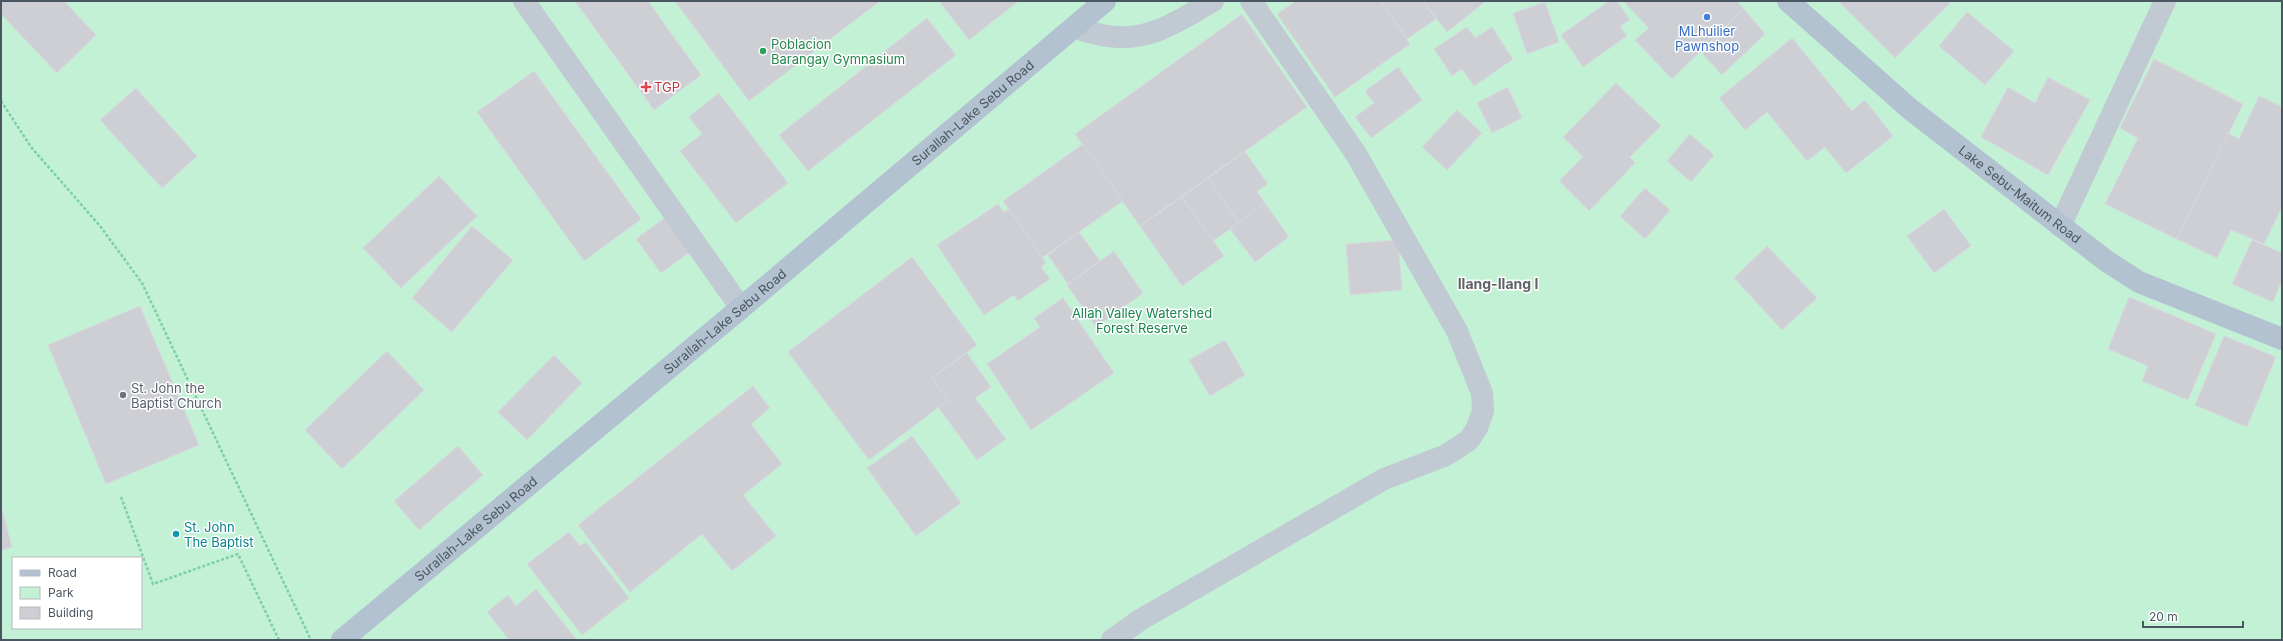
<svg xmlns="http://www.w3.org/2000/svg" width="2283" height="641" viewBox="0 0 2283 641" font-family="Inter,sans-serif">
	<style>
		.green { fill: #c3f1d5; fill-rule: evenodd }
		.building { fill: #cdcfd5; stroke: #d7d9de }
		.lines { fill: none; stroke-linecap: round; stroke-linejoin: round }
		.path { stroke: #7ad0a6; stroke-width: 2.5; stroke-dasharray: 3 2; stroke-linecap: butt }
		.street { stroke: #c1cad2; stroke-width: 22 }
		.primary { stroke: #b3c2d1; stroke-width: 22 }
		.shop-dot { fill: #3f7fe0; stroke: #fff; stroke-width: 1.5 }
		.leisure-dot { fill: #2e9e5b; stroke: #fff; stroke-width: 1.5 }
		.health-dot { fill: #e0444e; stroke: #fff; stroke-width: 1.5 }
		.worship-dot { fill: #6b7280; stroke: #fff; stroke-width: 1.5 }
		.culture-dot { fill: #0f9aa8; stroke: #fff; stroke-width: 1.5 }
		.labels { text-anchor: middle; stroke-width: 3; stroke-linejoin: round; paint-order: stroke }
		.shop-label { font-size: 13px; fill: #366cbe; stroke: #fff }
		.leisure-label { font-size: 13px; fill: #27864d; stroke: #fff; text-anchor: start }
		.health-label { font-size: 13px; fill: #be3a42; stroke: #fff; text-anchor: start }
		.street-label { font-size: 13px; fill: #4a5661; stroke: #fff }
		.park-label { font-size: 13px; fill: #17864f; stroke: #fff }
		.worship-label { font-size: 13px; fill: #5b616d; stroke: #fff; text-anchor: start }
		.culture-label { font-size: 13px; fill: #0d838f; stroke: #fff; text-anchor: start }
		.neighbourhood-label { font-size: 14px; font-weight: bold; fill: #5f6368; stroke: #fff }
	</style>
	<rect width="100%" height="100%" fill="#f5f3f3"/>
	<path class="green" d="M1,1H2282V640H1ZM13,558H141V628H13Z"/>
	<g class="building">
		<polygon points="1,1 64,1 96,35 57,73 1,14"/>
		<polygon points="575,1 648,1 701,75 654,110"/>
		<polygon points="675,1 880,1 749,101"/>
		<polygon points="939,1 1019,1 969,40"/>
		<polygon points="1296,1 1381,1 1410,44 1335,97 1277,14"/>
		<polygon points="1381,1 1423,1 1436,19 1407,39"/>
		<polygon points="1423,1 1486,1 1447,32"/>
		<polygon points="1609,1 1617,1 1630,20 1620,26 1627,36 1583,67 1561,35"/>
		<polygon points="1623,1 1737,1 1744,9 1672,79 1635,40 1649,28"/>
		<polygon points="1838,1 1948,1 1950,3 1895,58"/>
		<polygon points="1545,2 1559,42 1527,54 1513,13"/>
		<polygon points="1744,9 1765,34 1722,75 1701,52"/>
		<polygon points="1967,12 2014,51 1985,85 1939,46"/>
		<polygon points="1242,14 1307,107 1140,226 1075,134"/>
		<polygon points="927,18 956,55 808,171 779,135"/>
		<polygon points="1467,27 1475,38 1492,27 1513,59 1474,86 1462,69 1452,76 1434,49"/>
		<polygon points="1792,38 1852,111 1865,100 1893,136 1846,173 1825,147 1807,161 1767,112 1745,130 1719,98"/>
		<polygon points="2154,59 2243,104 2177,239 2105,204 2138,138 2120,128"/>
		<polygon points="1398,67 1422,100 1371,138 1355,117 1374,103 1365,91"/>
		<polygon points="534,71 641,219 584,261 477,112"/>
		<polygon points="2048,77 2090,100 2048,175 1981,137 2008,87 2035,103"/>
		<polygon points="1616,83 1661,126 1630,157 1635,163 1589,211 1559,181 1583,157 1563,137"/>
		<polygon points="1508,87 1522,118 1492,133 1477,103"/>
		<polygon points="136,88 197,156 162,188 100,120"/>
		<polygon points="719,93 788,183 736,223 680,151 702,134 689,117"/>
		<polygon points="2259,96 2282,107 2282,207 2264,244 2231,230 2217,258 2177,239 2228,133 2239,139"/>
		<polygon points="1457,110 1482,133 1447,170 1422,147"/>
		<polygon points="1690,134 1714,155 1691,182 1667,161"/>
		<polygon points="1083,144 1123,201 1042,258 1003,201"/>
		<polygon points="1245,152 1268,184 1257,191 1265,203 1239,223 1208,178"/>
		<polygon points="439,176 477,216 401,288 363,248"/>
		<polygon points="1208,178 1239,223 1213,241 1182,197"/>
		<polygon points="1645,188 1670,210 1645,239 1620,216"/>
		<polygon points="1182,197 1224,256 1182,286 1140,226"/>
		<polygon points="1265,203 1289,237 1255,262 1230,229"/>
		<polygon points="998,204 1004,212 1009,209 1046,263 1041,267 1050,279 1018,301 1014,295 984,315 937,245"/>
		<polygon points="1944,209 1971,246 1934,273 1907,236"/>
		<polygon points="666,217 690,252 661,273 636,239"/>
		<polygon points="472,226 513,260 452,332 412,298"/>
		<polygon points="1079,232 1100,261 1068,284 1048,255"/>
		<polygon points="1398,240 1402,290 1350,295 1346,244"/>
		<polygon points="2252,240 2282,253 2282,280 2273,302 2232,284"/>
		<polygon points="1767,246 1817,298 1782,330 1734,278"/>
		<polygon points="1114,251 1143,293 1096,327 1067,285"/>
		<polygon points="912,257 977,345 932,378 948,400 869,460 788,352"/>
		<polygon points="2129,297 2216,334 2188,400 2142,381 2148,366 2108,349"/>
		<polygon points="1063,298 1114,373 1031,430 987,364 1040,327 1034,318"/>
		<polygon points="140,306 199,445 106,484 48,345"/>
		<polygon points="2224,336 2276,357 2247,427 2195,405"/>
		<polygon points="1225,340 1245,375 1210,396 1189,360"/>
		<polygon points="387,351 424,390 342,469 305,430"/>
		<polygon points="967,353 991,387 975,398 1006,439 977,460 938,407 948,400 932,378"/>
		<polygon points="554,355 582,383 527,440 498,412"/>
		<polygon points="753,386 770,408 751,424 782,464 743,495 776,536 732,571 702,534 630,592 578,525"/>
		<polygon points="912,436 961,503 916,536 867,468"/>
		<polygon points="458,446 483,475 419,530 394,501"/>
		<polygon points="1,505 12,547 1,550"/>
		<polygon points="569,532 580,546 586,542 629,598 582,635 527,564"/>
		<polygon points="536,589 577,640 509,640 487,612 508,595 516,606"/>
	</g>
	<g class="lines">
		<g class="path">
			<polyline points="1,101 31,147 100,226 142,283 311,640"/>
			<polyline points="121,497 153,584 238,554 279,640"/>
		</g>
		<g class="street">
			<polyline points="524,1 741,308"/>
			<path d="M1075,28C1086,31 1097,35 1108,36C1148,43 1180,20 1213,1"/>
			<polyline points="2060,226 2165,1"/>
			<polyline points="1112,640 1140,620 1384,479 1444,456 1456,449 1469,440 1477,428 1483,411 1482,393 1457,331 1356,154 1251,1"/>
		</g>
		<g class="primary">
			<path id="s1" d="M1788,1L1910,109L2105,260L2139,282L2282,339"/>
			<path id="s2" d="M342,640L741,308L1105,1"/>
		</g>
	</g>
	<circle class="shop-dot" cx="1707" cy="17" r="4"/>
	<circle class="leisure-dot" cx="763" cy="51" r="4"/>
	<path class="health-dot" d="M644 81h4v4h4v4h-4v4h-4v-4h-4v-4h4z"/>
	<circle class="worship-dot" cx="123" cy="395" r="4"/>
	<circle class="culture-dot" cx="176" cy="534" r="4"/>
	<g class="labels">
		<g class="shop-label">
			<text x="1707" y="36">MLhuilier<tspan x="1707" dy="15">Pawnshop</tspan></text>
		</g>
		<g class="leisure-label">
			<text x="771" y="49">Poblacion<tspan x="771" dy="15">Barangay Gymnasium</tspan></text>
		</g>
		<g class="health-label">
			<text x="654" y="92">TGP</text>
		</g>
		<g class="street-label">
			<text dy="5" stroke="none"><textPath href="#s2" startOffset="822">Surallah-Lake Sebu Road</textPath></text>
			<text dy="5" stroke="none"><textPath href="#s1" startOffset="302">Lake Sebu-Maitum Road</textPath></text>
			<text dy="5" stroke="none"><textPath href="#s2" startOffset="498">Surallah-Lake Sebu Road</textPath></text>
			<text dy="5" stroke="none"><textPath href="#s2" startOffset="174">Surallah-Lake Sebu Road</textPath></text>
		</g>
		<g class="park-label">
			<text x="1142" y="318">Allah Valley Watershed<tspan x="1142" dy="15">Forest Reserve</tspan></text>
		</g>
		<g class="worship-label">
			<text x="131" y="393">St. John the<tspan x="131" dy="15">Baptist Church</tspan></text>
		</g>
		<g class="culture-label">
			<text x="184" y="532">St. John<tspan x="184" dy="15">The Baptist</tspan></text>
		</g>
		<g class="neighbourhood-label">
			<text x="1498" y="289">Ilang-Ilang I</text>
		</g>
	</g>
	<rect width="2283" height="641" fill="none" stroke="#4a5661" stroke-width="4"/>
	<rect x="12" y="557" width="130" height="72" fill="#ffffff" stroke="#b7bbc0"/>
	<rect x="20" y="570" width="20" height="6" fill="#b3c2d1" stroke="#b7bbc0"/>
	<text x="48" y="577" font-size="12" fill="#4a5661">Road</text>
	<rect x="20" y="587" width="20" height="12" fill="#c3f1d5" stroke="#b7bbc0"/>
	<text x="48" y="597" font-size="12" fill="#4a5661">Park</text>
	<rect x="20" y="607" width="20" height="12" fill="#cdcfd5" stroke="#b7bbc0"/>
	<text x="48" y="617" font-size="12" fill="#4a5661">Building</text>
	<path d="M2143 621v6h100v-6" fill="none" stroke="#4a5661" stroke-width="2"/>
	<text x="2149" y="621" font-size="12" fill="#4a5661" stroke="#ffffff" stroke-width="3" paint-order="stroke">20 m</text>
</svg>
